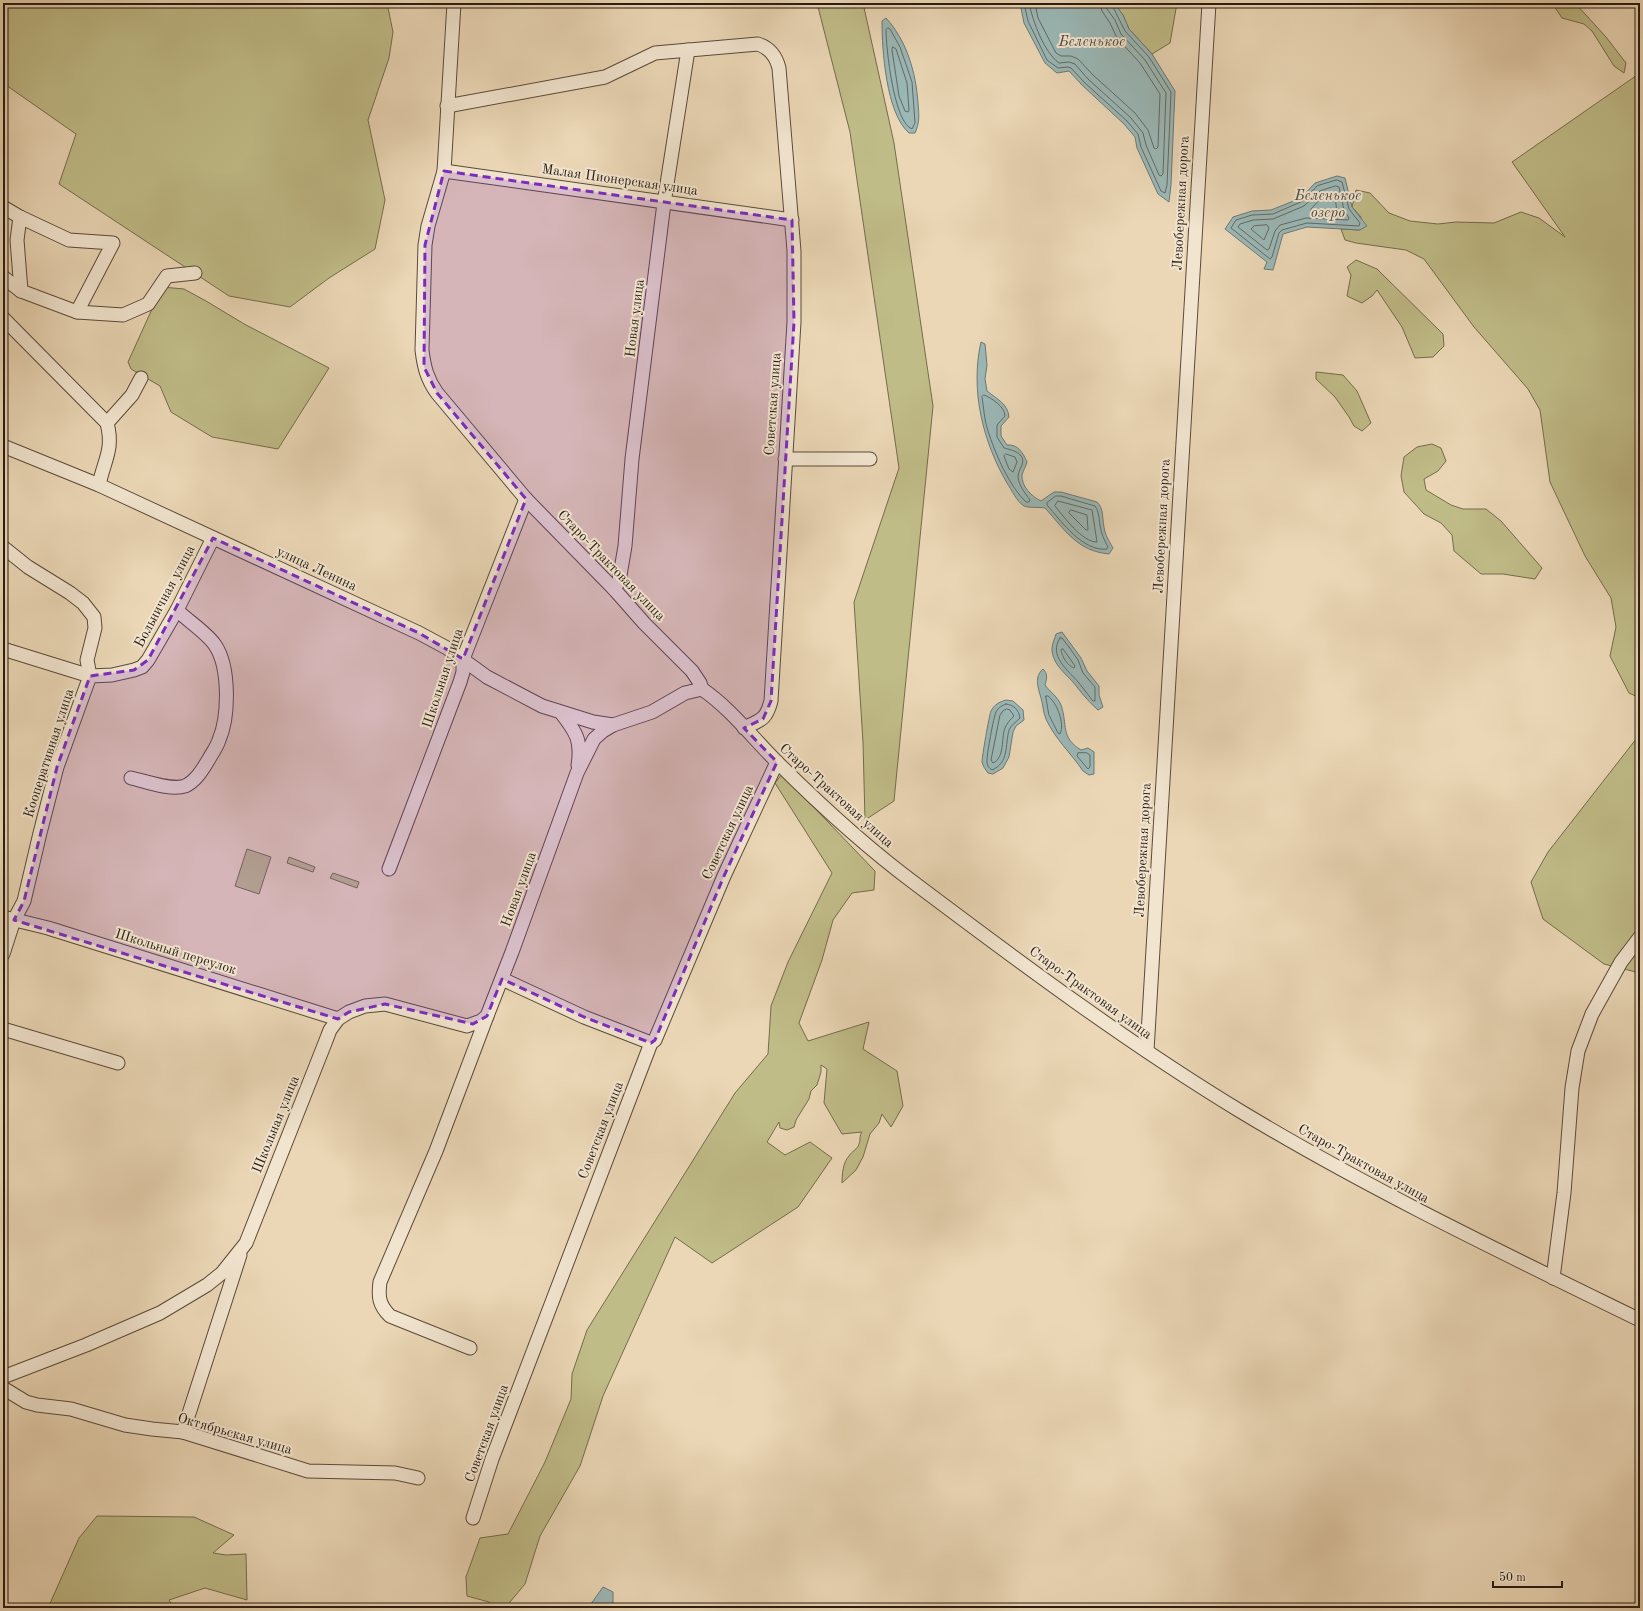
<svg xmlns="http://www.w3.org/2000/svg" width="1643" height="1611" viewBox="0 0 1643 1611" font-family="'Old Standard TT',serif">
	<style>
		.green { fill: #c0bc88; stroke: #746c4c }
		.water { fill: #9bb8b7; stroke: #6d7975 }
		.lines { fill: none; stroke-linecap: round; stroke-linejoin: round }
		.shore { stroke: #626a64; stroke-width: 1 }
		.minor-casing { stroke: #5a4a3a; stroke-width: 15 }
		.minor { stroke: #f2e5d0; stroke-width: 13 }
		.marked { fill: #7b2cbf; fill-opacity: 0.2; stroke: #7b2cbf; stroke-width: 3; stroke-dasharray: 8 5; stroke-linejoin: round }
		.labels { text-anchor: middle; stroke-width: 4; stroke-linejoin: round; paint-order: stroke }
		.street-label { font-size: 14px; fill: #291b11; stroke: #f2e5d0 }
		.water-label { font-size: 15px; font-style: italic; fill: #4b4a43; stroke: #f2e5d0 }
	</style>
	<rect width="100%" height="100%" fill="#ebd7b6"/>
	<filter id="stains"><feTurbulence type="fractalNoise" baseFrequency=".005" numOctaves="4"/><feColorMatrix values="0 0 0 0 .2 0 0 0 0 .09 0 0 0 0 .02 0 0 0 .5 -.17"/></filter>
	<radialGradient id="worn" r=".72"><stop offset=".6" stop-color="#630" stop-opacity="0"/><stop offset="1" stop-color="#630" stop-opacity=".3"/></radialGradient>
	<g class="green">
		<polygon points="3,3 387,3 393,32 389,58 368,120 385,200 375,249 329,278 290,307 229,296 59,184 76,134 3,83"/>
		<polygon points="817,3 863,3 894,143 933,406 894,801 865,820 863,742 854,602 899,468 850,132"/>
		<polygon points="1114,3 1177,3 1170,43 1152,54 1129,29 1123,15"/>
		<polygon points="1555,3 1575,3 1606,37 1626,63 1624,73 1614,66 1592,31 1584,24 1562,18 1554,6"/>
		<polygon points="1640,73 1640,698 1629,693 1610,656 1616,627 1611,598 1585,556 1550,482 1540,410 1528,389 1474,327 1424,259 1406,250 1356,243 1345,240 1341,229 1360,230 1361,217 1352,207 1356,190 1370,193 1389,213 1410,221 1438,224 1456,222 1494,223 1521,212 1539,218 1565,237 1512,162"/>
		<polygon points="1356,260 1377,269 1443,334 1444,346 1433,357 1415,358 1402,327 1377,290 1372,296 1362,303 1347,296 1351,275 1347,267"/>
		<polygon points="162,287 184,289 206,301 246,325 329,368 278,449 212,437 171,412 160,386 131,369 128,362"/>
		<polygon points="1316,372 1343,375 1357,391 1371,423 1362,431 1354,426 1349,417 1335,397 1316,379"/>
		<polygon points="1432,444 1441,448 1446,461 1438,471 1424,479 1426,490 1451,505 1463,509 1486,509 1501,521 1542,568 1535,579 1503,574 1481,574 1454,551 1452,535 1441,523 1424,514 1404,492 1401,476 1404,457 1417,447"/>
		<polygon points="1640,734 1640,973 1604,964 1543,919 1531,882 1548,852"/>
		<path d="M782,774L875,871L874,890L852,893L833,920L822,960L799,1023L808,1041L869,1022L863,1049L897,1071L903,1106L891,1127L882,1114L879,1123L870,1134L863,1157L856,1170L842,1183C842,1175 843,1162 849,1156C852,1151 858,1149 859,1144C861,1139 859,1136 862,1132L842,1134L824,1103L827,1069L821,1065V1072L817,1085L811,1091L809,1099L796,1120L794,1127L787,1130L780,1128L779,1122L767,1142L785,1155L810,1142L832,1158L798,1207L712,1263L675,1237L603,1396L580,1466L540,1536L525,1584L505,1608H497L489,1602L467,1596L466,1577L480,1538L508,1534L545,1462L571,1399L572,1374L587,1330L735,1093L768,1054L771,1006L788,962L832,873L775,783Z"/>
		<polygon points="247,849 271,857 259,894 235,886"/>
		<polygon points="289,857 315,867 313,872 287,863"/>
		<polygon points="333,873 359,882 357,888 330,878"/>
		<polygon points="97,1516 194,1517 234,1535 213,1553 226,1555 246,1554 247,1600 205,1588 169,1600 174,1608 48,1608 79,1538"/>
	</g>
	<g class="water">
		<polygon points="1020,3 1114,3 1123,15 1129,29 1152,54 1175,91 1171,185 1169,202 1158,194 1137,148 1135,137 1124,124 1082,85 1069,71 1057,73 1045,63 1024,23"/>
		<path d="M886,18C907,41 916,73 918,103C919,115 920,122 915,133H909C886,113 882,50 882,21Z"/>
		<polygon points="1337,176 1345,178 1352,207 1367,226 1360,230 1307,227 1283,234 1273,270 1264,269 1267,262 1225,229 1233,217 1252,211 1271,210 1301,198 1315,183"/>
		<path d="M981,342L985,344L987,365L985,379L987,391C997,399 1008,404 1009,417L1001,426V436L1007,445C1018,444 1023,453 1027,462C1026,466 1023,471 1022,475C1021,486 1032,497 1041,501L1054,492H1061L1097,502C1104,509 1102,517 1104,527C1105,535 1109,541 1113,548L1109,554C1077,551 1065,530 1045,508C1039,507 1028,508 1024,506C1016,501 1012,490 1007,483C983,442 970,390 981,342Z"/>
		<path d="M1062,632L1081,658L1087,671L1099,686V695L1103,707L1098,710C1090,703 1084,696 1077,687C1068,675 1052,665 1052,649C1052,644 1055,638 1056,634Z"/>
		<path d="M1043,669C1048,674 1047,678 1045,685C1050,692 1058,697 1061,705C1068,725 1060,737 1081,750L1088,748L1094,752V774L1089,775L1083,771C1071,753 1055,739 1046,719C1043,712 1043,704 1041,698C1038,687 1034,677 1043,669Z"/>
		<path d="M1006,700L1013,701L1023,710L1024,720L1016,726L1013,732L1009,757L1003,768L993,774L988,773C985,769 983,766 982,762C982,757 989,716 991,711C994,705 999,702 1006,700Z"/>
		<polygon points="603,1587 613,1592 613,1603 609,1608 588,1608"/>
	</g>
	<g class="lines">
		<g class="shore">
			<polyline points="1024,3 1028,21 1047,60 1058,68 1068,67 1071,68 1085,83 1127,121 1138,134 1141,147 1161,191 1165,193 1167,185 1171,92 1149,57 1125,31 1111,3"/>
			<path d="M1029,3C1033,22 1044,52 1059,63L1069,62L1075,64L1088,79L1131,118L1143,133L1146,145L1159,175L1161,176L1163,174L1166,93L1145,60L1121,34L1115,20L1107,9L1106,3"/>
			<polyline points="1035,3 1038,18 1056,53 1061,56 1071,56 1078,59 1093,75 1135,113 1148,130 1154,148 1156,149 1158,147 1160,94 1140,63 1117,38 1110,23 1102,11 1100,3"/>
			<path d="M888,28L890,29L900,47L912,82L915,123L912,129C894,123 886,48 886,30Z"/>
			<polygon points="893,47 896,49 907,83 909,110 908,112 905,111 899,96 892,50"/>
			<polygon points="1337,180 1342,182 1349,209 1360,223 1359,226 1307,223 1282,230 1279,233 1272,257 1270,259 1231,228 1236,220 1252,215 1273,214 1303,201 1317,186"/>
			<polygon points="1336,186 1339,187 1344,210 1349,218 1348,220 1306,218 1280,225 1275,231 1269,249 1267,250 1238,227 1240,224 1253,220 1273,219 1304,206 1320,191"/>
			<polygon points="1332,193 1335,196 1337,213 1311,212 1311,209 1323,196"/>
			<polygon points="1267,225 1269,228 1264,240 1251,229 1254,226"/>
			<path d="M984,395C992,398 1005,407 1005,416L997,425V437L1004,448C1012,450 1026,453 1022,465C1020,469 1018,473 1018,477C1019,486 1025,493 1030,500L1029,502H1026C1009,486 995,453 988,431C984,420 984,408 982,397Z"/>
			<polygon points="1006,454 1015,457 1017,462 1013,472 1009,469 1004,456"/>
			<path d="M1056,496H1061L1095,506C1099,512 1099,518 1100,525C1101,533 1104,540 1108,547L1107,549C1083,552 1061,521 1047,505V503Z"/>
			<path d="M1058,501L1092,510L1097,542C1082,542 1064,517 1055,506Z"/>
			<polygon points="1071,510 1087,515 1088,530 1086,530 1069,513"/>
			<path d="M1060,638H1062L1069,647L1078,660L1083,673L1095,687V701H1093C1088,695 1084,689 1079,683C1068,670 1048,656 1060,638Z"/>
			<path d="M1063,649L1075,666L1074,668C1068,666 1062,657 1061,650Z"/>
			<path d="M1046,696H1048C1057,703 1065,723 1060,734L1058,733L1049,715Z"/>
			<path d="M1006,704C1014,705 1019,710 1020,718C1016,722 1011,725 1009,730C1005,745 1009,763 992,770C989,768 987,766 987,762C986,758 994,715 996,712C999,707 1001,706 1006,704Z"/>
			<path d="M1007,709L1010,710L1014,716C1010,720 1007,723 1005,728C1001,738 1005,758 993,763L991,760L1000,715L1003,711Z"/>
			<polygon points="1087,753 1090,755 1090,767 1088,769 1077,756 1078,753"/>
		</g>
		<g class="minor-casing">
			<g id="minor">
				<path d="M454,3L444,171L428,226L425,245L422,350C424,367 427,379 437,393L526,499L614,589L644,623L692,671L700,683L702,689C730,708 752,737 776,761C820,805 867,848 917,885C1022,964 1128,1043 1240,1111C1369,1189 1505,1254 1640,1320"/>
				<path d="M447,106L605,77L655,53L758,44C770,48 776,56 779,68L794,251V322L771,701C766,720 761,720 744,728"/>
				<polyline points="444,171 792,220"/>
				<polyline points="3,207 20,217 69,240 113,243 77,312 21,291 3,277"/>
				<polyline points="20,217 17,240 21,291"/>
				<polyline points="77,312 123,315 148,304 167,276 195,273"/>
				<polyline points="3,318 107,423"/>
				<polyline points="3,446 99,485 419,633 447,648 487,677 542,706 593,722 613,725"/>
				<polyline points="785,459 870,459"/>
				<path d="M99,485C104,460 114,450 107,423L132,395L141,378"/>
				<polyline points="3,547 28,567 70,593 83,603 94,617 95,628 87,660 90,676 57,767 40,833 24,901 14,920 3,954"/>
				<polyline points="614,589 619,581 625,546 632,459 664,203 688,50"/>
				<polyline points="3,649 90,676 112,675 134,670 142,667 148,660 177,610 213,538"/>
				<path d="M562,714C576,732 582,741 578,765"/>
				<path d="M131,778C145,781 171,791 185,786C196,781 203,769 209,759C212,753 217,747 219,740C229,717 230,667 215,645C207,633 188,621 177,610"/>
				<polyline points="389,869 460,682 463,672 463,659 526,499"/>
				<polyline points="3,917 48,928 338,1019"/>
				<polyline points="502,979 584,1017 651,1043"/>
				<polyline points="3,1029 118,1063"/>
				<polyline points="1147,1051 1209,3"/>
				<polyline points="1553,1278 1564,1193 1572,1088 1578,1051 1592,1014 1621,962 1640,937"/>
				<path d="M470,1348L390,1316C379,1305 378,1297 380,1282L436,1151L487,1016"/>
				<polyline points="3,1377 86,1345 160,1313 207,1285 222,1273 246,1243 325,1043 330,1030 338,1019 349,1012 365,1006 385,1004 467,1026 481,1021 487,1016 512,952 577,773 594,739 603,731 613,725 652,712 685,693 702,689"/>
				<polyline points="3,1388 26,1402 37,1405 71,1409 125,1425 152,1429 183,1432 308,1471 395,1473 418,1478"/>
				<polyline points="183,1432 240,1255"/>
				<polyline points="473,1518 492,1459 651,1043 655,1040 724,876 777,762"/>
			</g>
		</g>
		<use href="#minor" class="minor"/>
	</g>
	<path class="marked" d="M444,171L792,220L794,322L771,701L763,719L744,728L777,762L724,876L655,1040L651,1043L584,1017L502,979L487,1016L473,1024L385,1004L349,1012L338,1019L14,920L24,901L57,767L90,676L134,670L148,660L213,538L419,633L463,659L526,499L437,393L424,367L425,245Z"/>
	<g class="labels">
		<g class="street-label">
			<text transform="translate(620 179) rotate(8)" y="5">Малая Пионерская улица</text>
			<text transform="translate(1180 203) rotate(-87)" y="5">Левобережная дорога</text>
			<text transform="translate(634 318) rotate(-83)" y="5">Новая улица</text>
			<text transform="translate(772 404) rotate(-86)" y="5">Советская улица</text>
			<text transform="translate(1161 526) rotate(-87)" y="5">Левобережная дорога</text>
			<text transform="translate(612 565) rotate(46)" y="5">Старо-Трактовая улица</text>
			<text transform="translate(317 568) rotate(25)" y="5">улица Ленина</text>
			<text transform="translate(164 596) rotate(-62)" y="5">Больничная улица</text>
			<text transform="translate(442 678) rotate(-72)" y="5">Школьная улица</text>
			<text transform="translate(48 753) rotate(-72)" y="5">Кооперативная улица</text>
			<text transform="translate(837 795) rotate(42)" y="5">Старо-Трактовая улица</text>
			<text transform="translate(727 832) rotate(-65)" y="5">Советская улица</text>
			<text transform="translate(1142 850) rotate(-87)" y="5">Левобережная дорога</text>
			<text transform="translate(518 889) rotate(-70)" y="5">Новая улица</text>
			<text transform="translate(176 951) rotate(17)" y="5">Школьный переулок</text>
			<text transform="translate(1091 992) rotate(36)" y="5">Старо-Трактовая улица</text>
			<text transform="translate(275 1124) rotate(-68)" y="5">Школьная улица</text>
			<text transform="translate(600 1130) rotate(-69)" y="5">Советская улица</text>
			<text transform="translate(1364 1163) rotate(29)" y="5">Старо-Трактовая улица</text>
			<text transform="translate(235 1433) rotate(16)" y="5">Октябрьская улица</text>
			<text transform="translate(486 1433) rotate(-70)" y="5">Советская улица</text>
		</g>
		<g class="water-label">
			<text x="1092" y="46">Беленькое</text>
			<text x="1328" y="200">Беленькое<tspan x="1328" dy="17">озеро</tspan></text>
		</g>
	</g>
	<rect width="1643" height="1611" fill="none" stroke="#ebd7b6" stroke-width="16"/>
	<rect x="4" y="4" width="1635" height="1603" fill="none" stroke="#291b11" stroke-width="2"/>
	<rect x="8" y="8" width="1627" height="1595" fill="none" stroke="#291b11"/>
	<path d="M1493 1581v6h69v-6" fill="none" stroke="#291b11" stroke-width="2"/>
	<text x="1499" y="1581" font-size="12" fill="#291b11" stroke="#f2e5d0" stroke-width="3" paint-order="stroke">50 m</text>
	<rect width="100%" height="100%" filter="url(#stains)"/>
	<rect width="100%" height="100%" fill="url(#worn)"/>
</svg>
